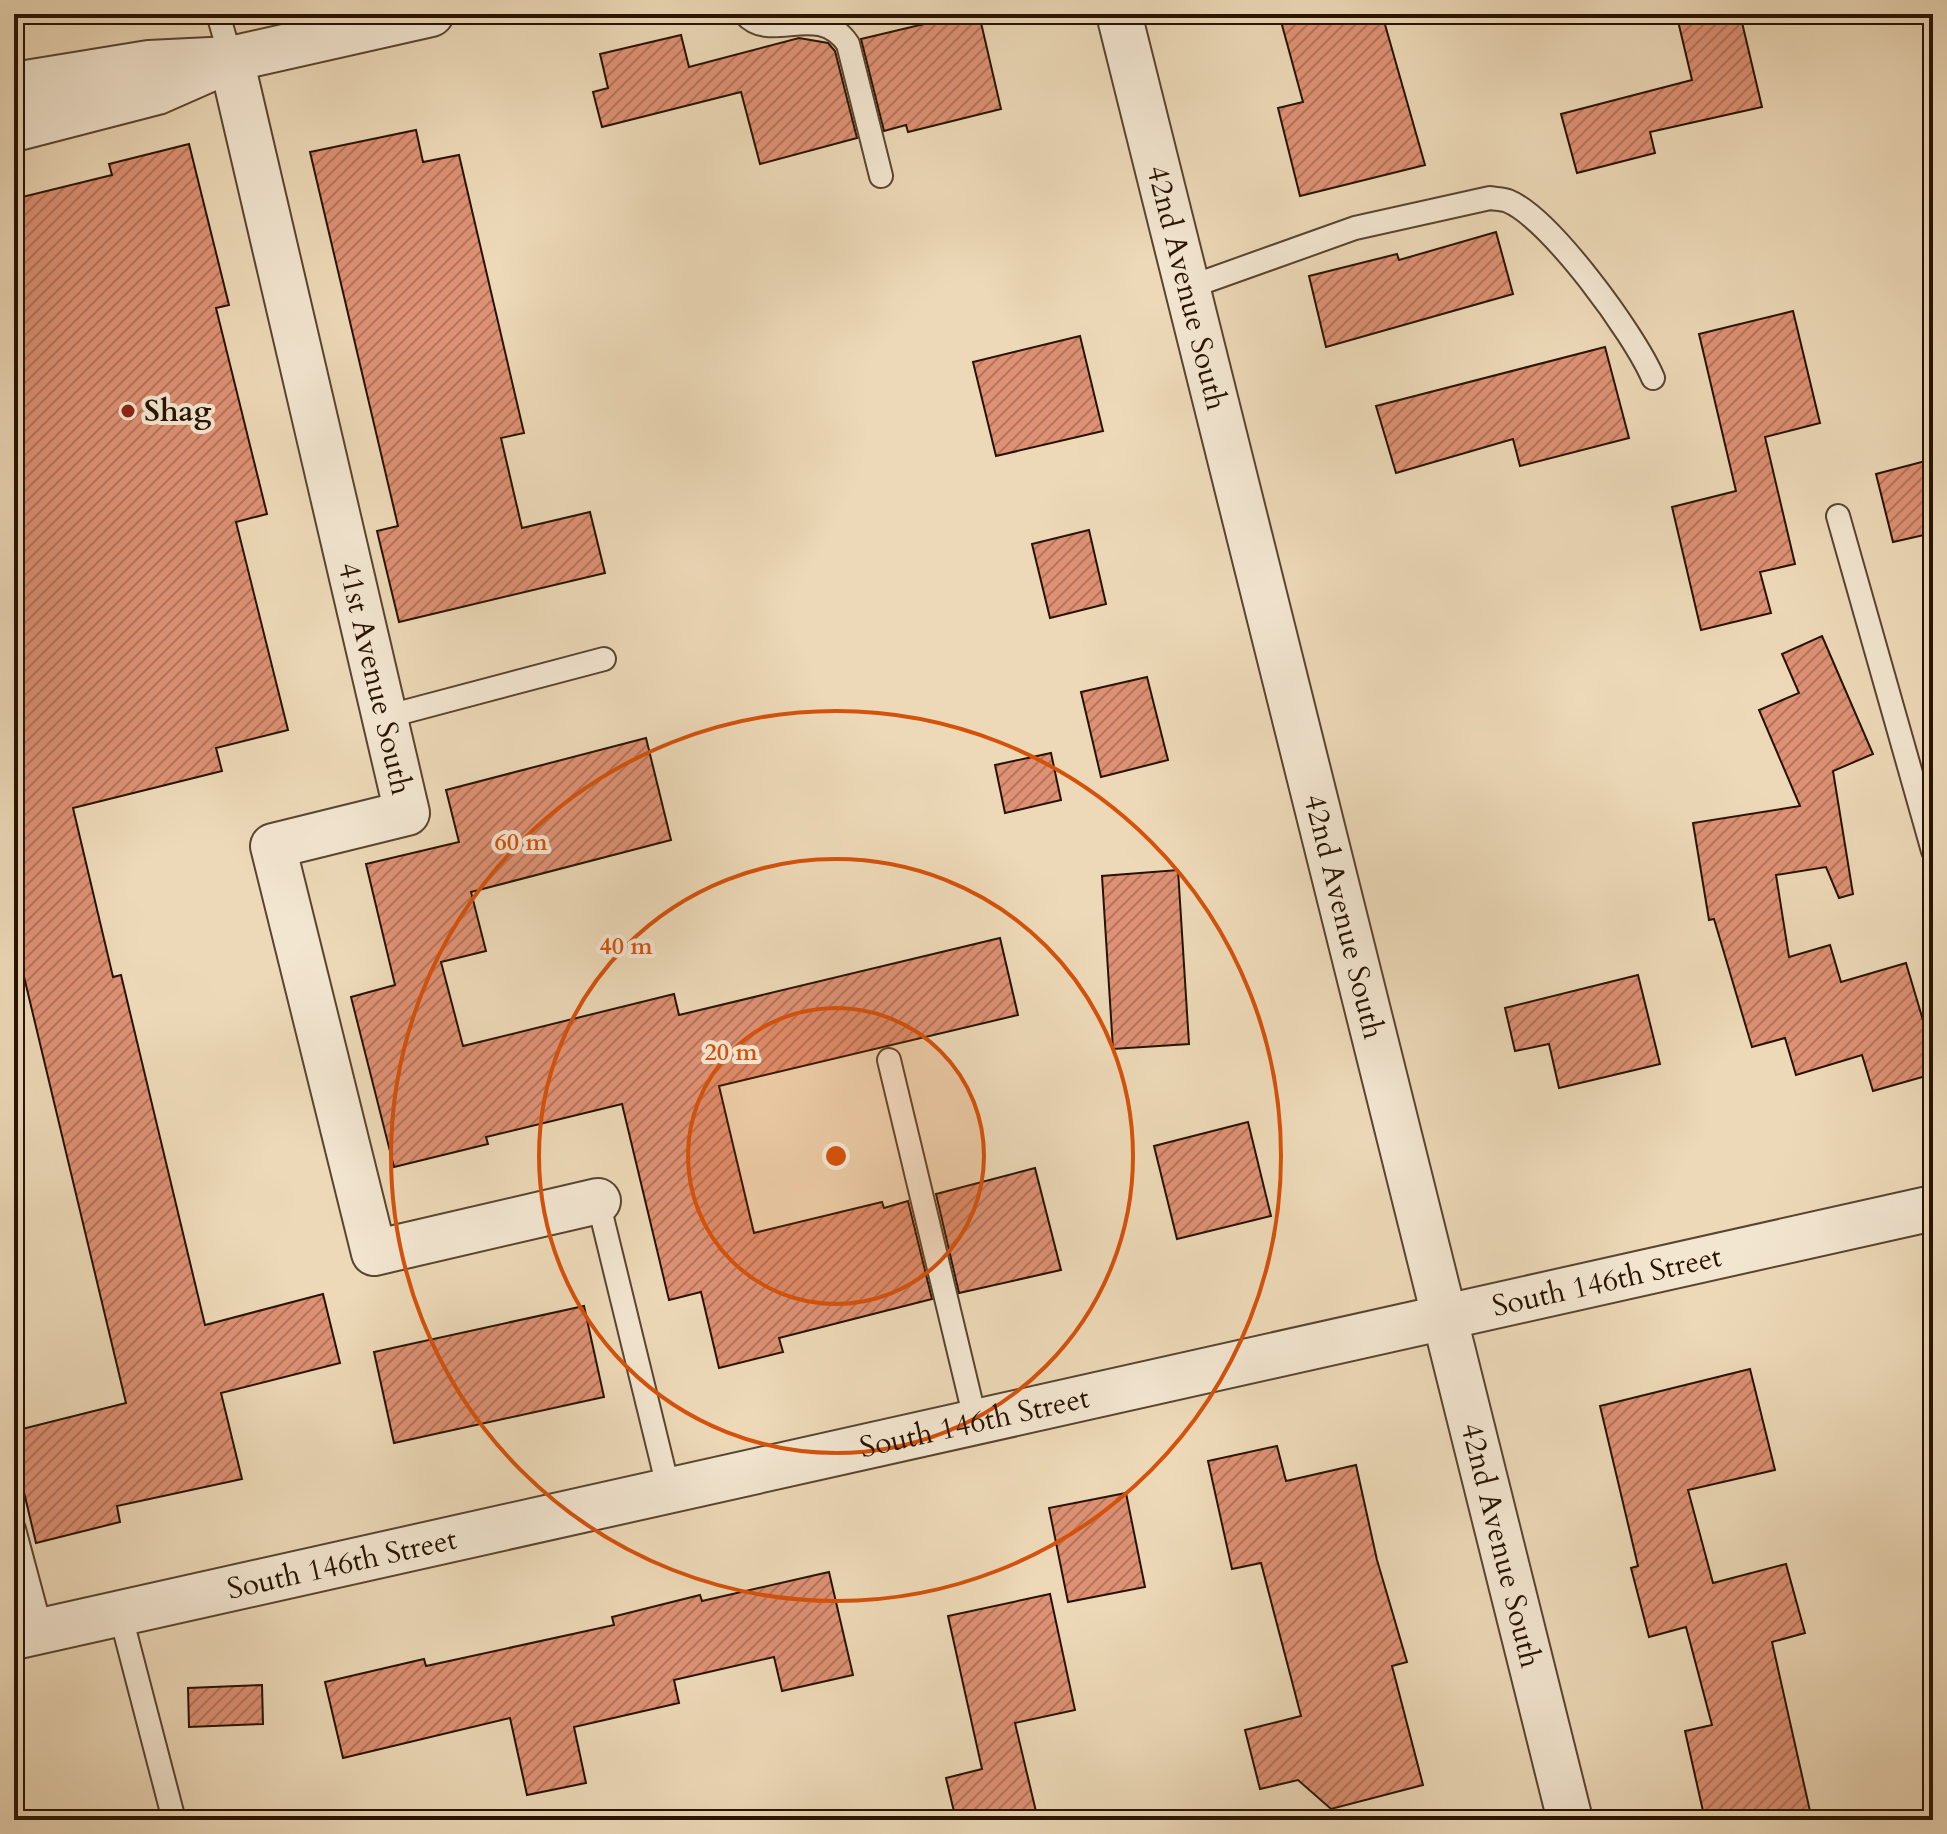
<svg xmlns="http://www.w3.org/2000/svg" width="1947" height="1834" viewBox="0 0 1947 1834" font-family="Cardo,serif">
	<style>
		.building { fill: url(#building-hatch); stroke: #281301; stroke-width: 2 }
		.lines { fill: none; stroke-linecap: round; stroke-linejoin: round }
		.service-casing { stroke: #59442f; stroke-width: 26 }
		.minor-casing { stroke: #59442f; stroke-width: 48 }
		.tertiary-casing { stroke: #59442f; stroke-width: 48 }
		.service { stroke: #f3e6d1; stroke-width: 22 }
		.minor { stroke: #f3e6d1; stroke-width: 44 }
		.tertiary { stroke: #f3e6d1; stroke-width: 44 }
		.ring { fill: none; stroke: #d5520b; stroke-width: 4 }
		.poi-dot { fill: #8f2418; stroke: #f3e6d1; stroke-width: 3 }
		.labels { text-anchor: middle; stroke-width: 8; stroke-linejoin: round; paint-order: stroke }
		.street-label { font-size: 30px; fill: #281301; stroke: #f3e6d1 }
		.poi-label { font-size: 30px; font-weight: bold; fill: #281301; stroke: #f3e6d1; text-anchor: start }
		.centre { fill: #d5520b; stroke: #f3e6d1; stroke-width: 4 }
		.ring-label { font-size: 24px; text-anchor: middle; font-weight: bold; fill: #d5520b; stroke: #f3e6d1; stroke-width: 8; stroke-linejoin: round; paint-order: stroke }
	</style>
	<defs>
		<pattern id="building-hatch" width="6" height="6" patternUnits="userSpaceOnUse" patternTransform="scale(2)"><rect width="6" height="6" fill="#de9174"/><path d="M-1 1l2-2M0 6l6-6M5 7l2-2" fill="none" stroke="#b4755d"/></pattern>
	</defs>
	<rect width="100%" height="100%" fill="#edd9b8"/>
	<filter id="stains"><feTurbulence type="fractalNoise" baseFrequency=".0025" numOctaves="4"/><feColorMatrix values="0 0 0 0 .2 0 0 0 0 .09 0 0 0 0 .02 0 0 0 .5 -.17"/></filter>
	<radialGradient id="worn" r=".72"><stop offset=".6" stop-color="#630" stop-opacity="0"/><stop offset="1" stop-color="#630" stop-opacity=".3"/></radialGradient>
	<g class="building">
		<polygon points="966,14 979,14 1001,109 908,132 906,125 884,131 861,39"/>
		<polygon points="1279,14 1382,14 1425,165 1300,196 1278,108 1303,102"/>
		<polygon points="1710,14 1740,14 1762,107 1650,132 1655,153 1577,173 1561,114 1692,80 1678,21"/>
		<polygon points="681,35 689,67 799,38 828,43 835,51 857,138 760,164 741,92 602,127 593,92 608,88 600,54"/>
		<polygon points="416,130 423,162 459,155 524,433 501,438 522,528 590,512 605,573 399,622 377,531 398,526 310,152"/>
		<polygon points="189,144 229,305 216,308 267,514 236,522 288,730 216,748 222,771 73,808 113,977 121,975 205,1325 323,1294 340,1363 221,1393 242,1479 117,1506 120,1522 36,1543 14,1450 14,1431 126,1403 20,960 14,961 14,199 112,175 109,164"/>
		<polygon points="1496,232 1513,294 1326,347 1309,276 1397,254 1399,260"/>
		<polygon points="1793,311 1820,423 1765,437 1795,564 1760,572 1771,613 1701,630 1672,507 1736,491 1699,334"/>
		<polygon points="1080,336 1103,431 996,456 973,362"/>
		<polygon points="1605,347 1629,438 1520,466 1513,439 1396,473 1376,406"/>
		<polygon points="1933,459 1933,533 1893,542 1876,474"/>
		<polygon points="1089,530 1106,604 1050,618 1032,544"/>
		<polygon points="1822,636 1873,754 1833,771 1853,894 1839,898 1826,867 1776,875 1789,957 1830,945 1841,982 1906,963 1933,1054 1933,1074 1873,1091 1862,1055 1796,1075 1785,1038 1752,1047 1714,919 1709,920 1693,823 1800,806 1759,710 1799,693 1782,654"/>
		<polygon points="1147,677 1168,760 1101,777 1081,692"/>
		<polygon points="646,738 671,840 471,892 486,951 441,962 463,1046 674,994 679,1015 1000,938 1018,1015 719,1086 754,1233 882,1202 884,1208 908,1201 932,1299 779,1338 783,1352 719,1368 701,1292 669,1300 622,1104 486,1137 488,1144 394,1167 351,997 395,985 366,864 459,842 446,790"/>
		<polygon points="1051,753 1061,800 1005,813 995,765"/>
		<polygon points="1178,870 1189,1044 1113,1049 1102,876"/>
		<polygon points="1638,975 1660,1064 1559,1088 1549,1044 1515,1051 1505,1008"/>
		<polygon points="1248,1122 1271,1216 1177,1239 1154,1146"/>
		<polygon points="1035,1168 1061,1270 959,1293 936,1194"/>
		<polygon points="584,1306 604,1397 394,1443 374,1352"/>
		<polygon points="1750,1369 1775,1470 1688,1490 1713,1583 1786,1564 1805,1633 1772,1642 1812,1820 1705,1820 1685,1731 1712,1725 1686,1627 1649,1637 1631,1568 1638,1566 1600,1406"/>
		<polygon points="1277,1446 1286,1481 1356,1465 1377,1560 1407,1662 1392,1666 1423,1785 1331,1809 1298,1780 1260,1789 1245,1730 1301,1716 1261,1563 1232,1569 1208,1461"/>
		<polygon points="1126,1493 1145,1587 1068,1602 1049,1508"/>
		<polygon points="829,1572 853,1675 782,1691 774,1657 674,1680 679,1703 574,1727 586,1783 527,1795 510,1718 343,1758 325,1682 424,1659 426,1666 614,1625 612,1617 700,1595 702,1601"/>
		<polygon points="1050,1594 1075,1710 1015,1723 1038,1820 956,1820 946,1778 982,1769 948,1616"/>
		<polygon points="262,1685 263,1724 189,1727 188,1688"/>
	</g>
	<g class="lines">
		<g class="service-casing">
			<g id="service">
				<polyline points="218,14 231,59"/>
				<path d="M745,14C771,44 818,0 848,44L881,176"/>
				<path d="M1187,288L1355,228L1490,198C1495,199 1503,199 1508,201C1550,218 1635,335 1653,378"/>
				<polyline points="1838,516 1933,851"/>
				<polyline points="385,717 604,659"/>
				<polyline points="889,1060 976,1423"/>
				<polyline points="598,1201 669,1491"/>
				<polyline points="14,1529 41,1630"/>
				<polyline points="120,1613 174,1820"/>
			</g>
		</g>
		<g class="minor-casing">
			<g id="minor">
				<path id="s1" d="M231,59L407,813L273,846L374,1253L598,1201"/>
				<path id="s2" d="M14,1637L1933,1208"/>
			</g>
		</g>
		<g class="tertiary-casing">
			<g id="tertiary">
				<path id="s3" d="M1119,14L1570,1820"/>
				<polyline points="14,85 149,63 231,59 431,14"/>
				<polyline points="14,129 157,92 207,70"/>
			</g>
		</g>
		<use href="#service" class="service"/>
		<use href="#minor" class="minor"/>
		<use href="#tertiary" class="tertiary"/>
	</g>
	<circle cx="836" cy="1156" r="148" fill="#d5520b" fill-opacity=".12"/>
	<g class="ring">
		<circle cx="836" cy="1156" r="148"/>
		<circle cx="836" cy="1156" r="297"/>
		<circle cx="836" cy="1156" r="445"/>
	</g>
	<circle class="poi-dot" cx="128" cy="411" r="8"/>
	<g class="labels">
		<g class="street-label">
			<text dy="10" stroke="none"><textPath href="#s3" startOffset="282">42nd Avenue South</textPath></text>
			<text dy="10" stroke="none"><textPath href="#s1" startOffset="636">41st Avenue South</textPath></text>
			<text dy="10" stroke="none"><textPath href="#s3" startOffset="930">42nd Avenue South</textPath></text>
			<text dy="10" stroke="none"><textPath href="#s2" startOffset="1632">South 146th Street</textPath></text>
			<text dy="10" stroke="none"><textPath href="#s2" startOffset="984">South 146th Street</textPath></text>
			<text dy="10" stroke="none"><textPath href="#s3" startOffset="1578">42nd Avenue South</textPath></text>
			<text dy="10" stroke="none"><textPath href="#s2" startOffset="336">South 146th Street</textPath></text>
		</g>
		<g class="poi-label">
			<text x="144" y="421">Shag</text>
		</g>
	</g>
	<circle cx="836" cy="1156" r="12" class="centre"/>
	<g class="ring-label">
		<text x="521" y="850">60 m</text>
		<text x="626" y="954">40 m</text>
		<text x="731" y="1060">20 m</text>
	</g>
	<rect width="1947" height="1834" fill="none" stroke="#edd9b8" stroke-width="48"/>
	<rect x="16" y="16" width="1915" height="1802" fill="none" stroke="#281301" stroke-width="4"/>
	<rect x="24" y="24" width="1899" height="1786" fill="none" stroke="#281301" stroke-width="2"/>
	<rect width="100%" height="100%" filter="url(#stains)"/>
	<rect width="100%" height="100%" fill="url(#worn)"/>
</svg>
